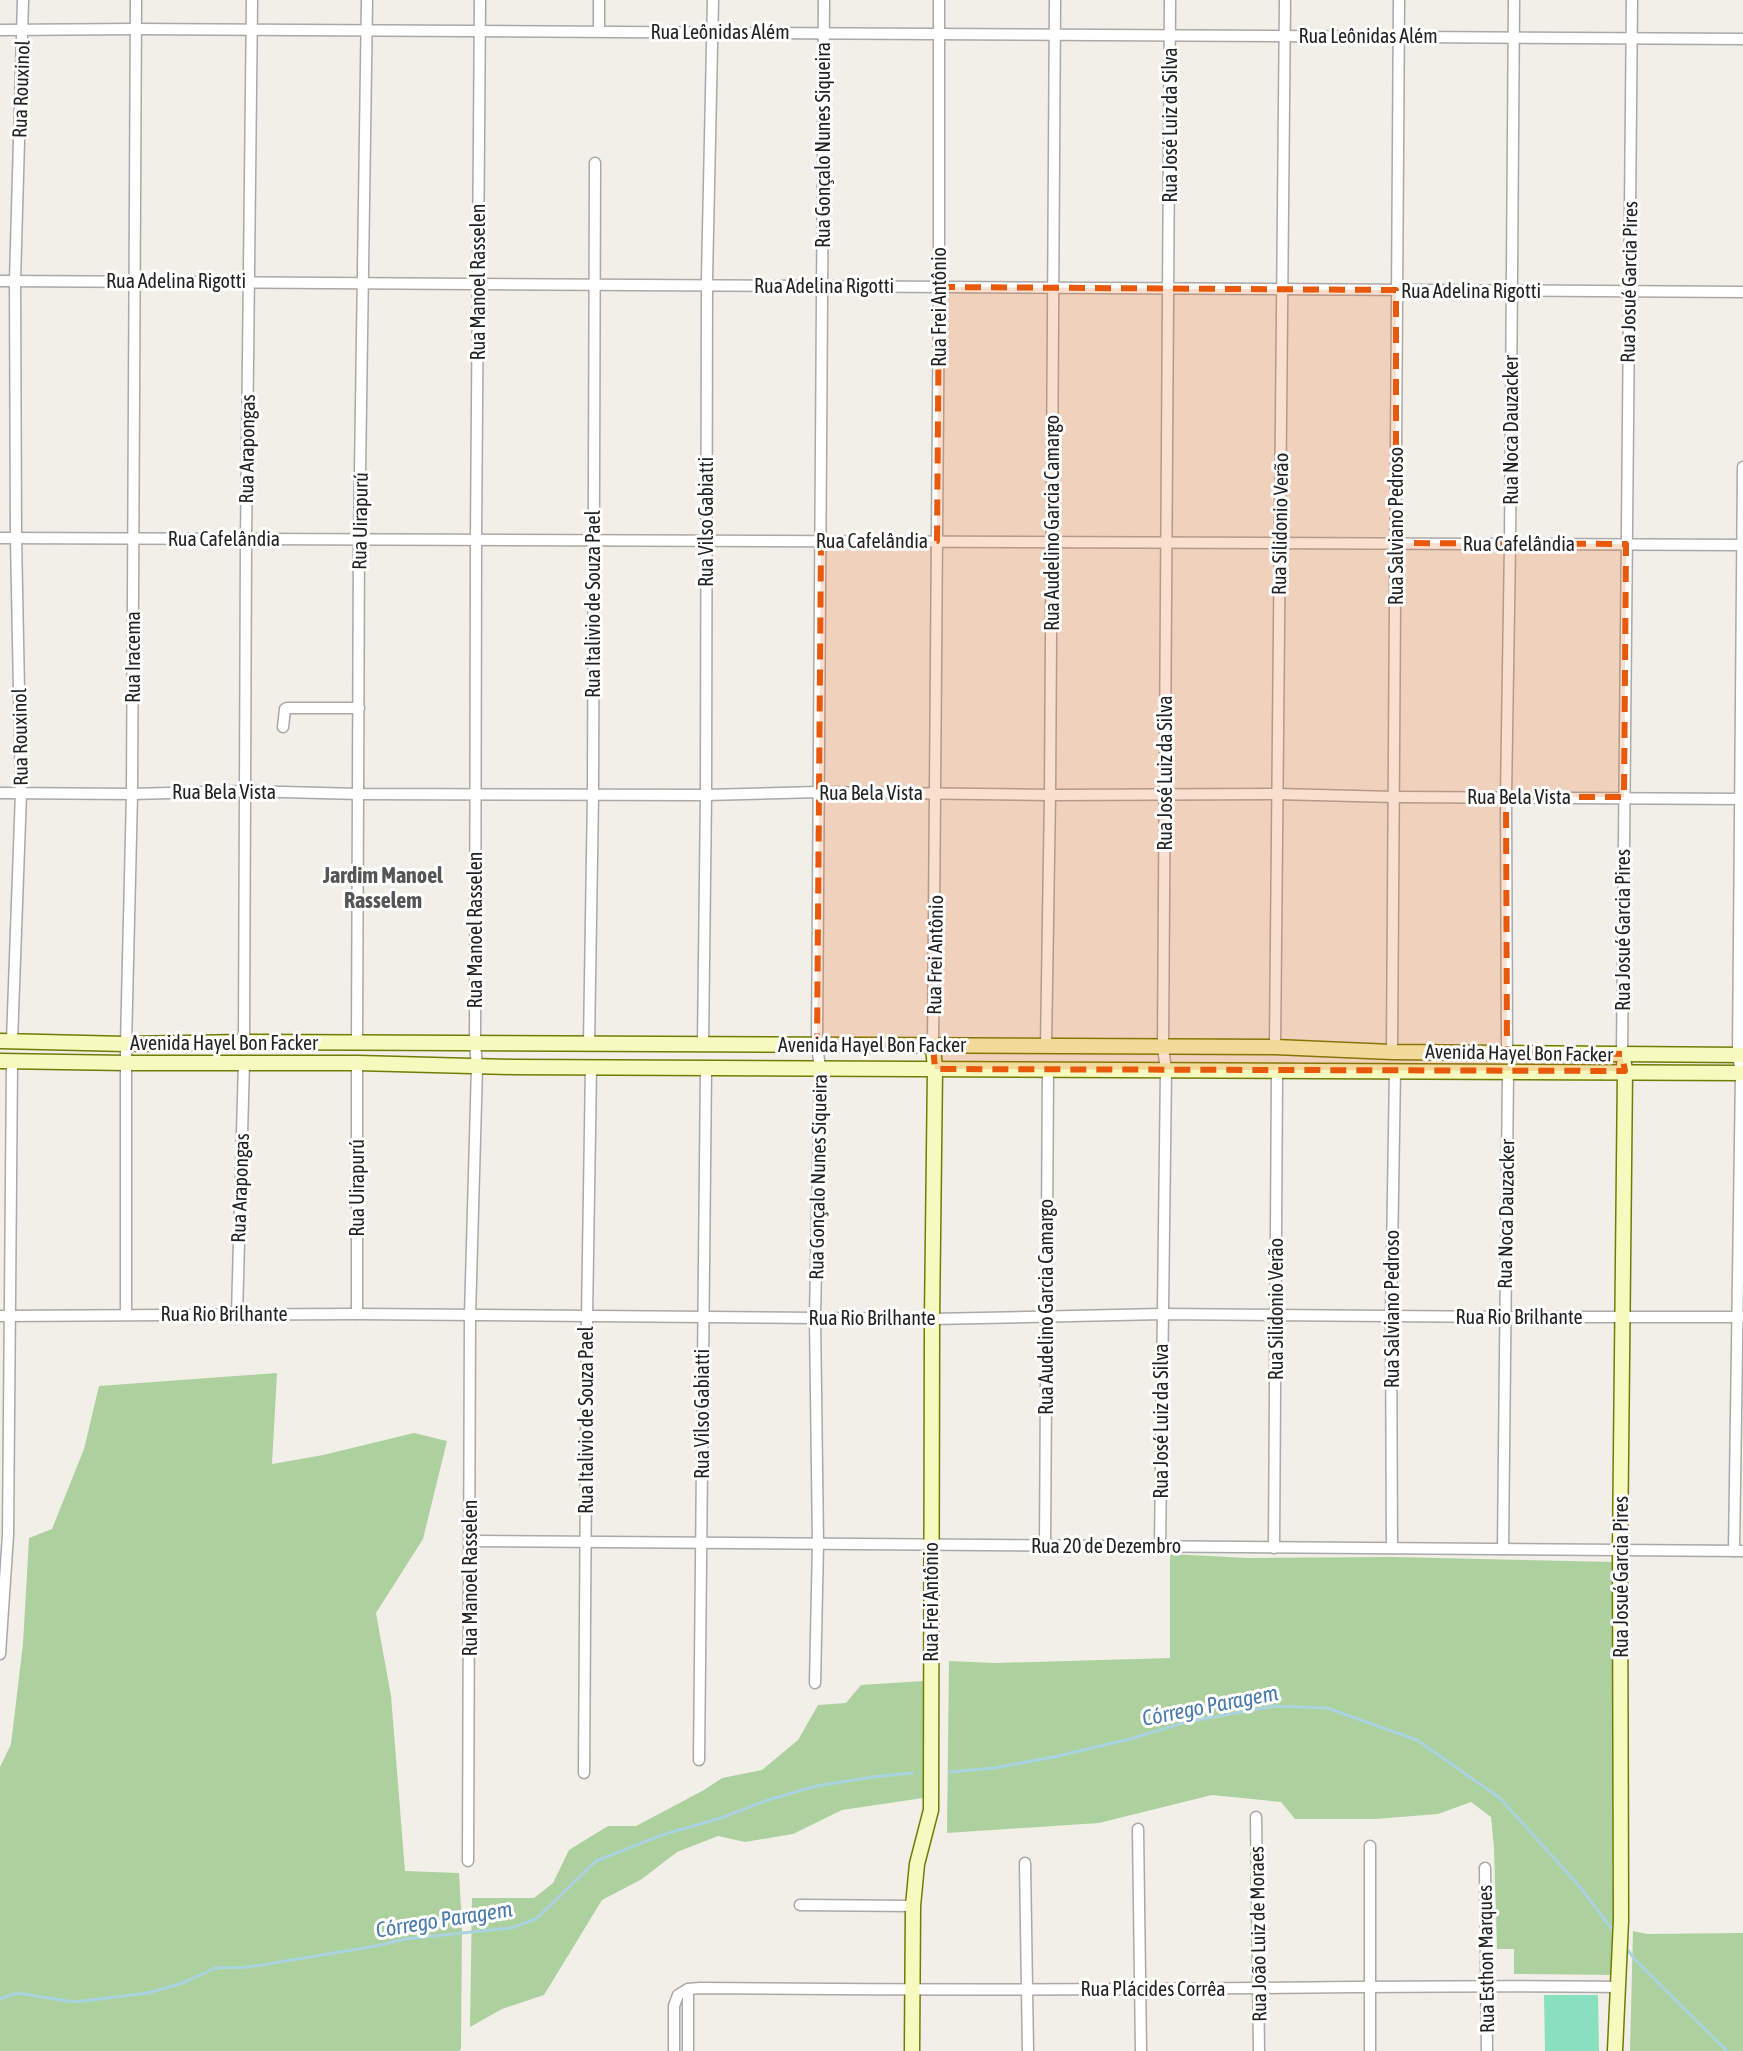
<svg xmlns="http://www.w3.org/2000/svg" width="1743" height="2051" viewBox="0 0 1743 2051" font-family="'Asap Condensed',sans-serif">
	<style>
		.forest { fill: #add19e }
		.pitch { fill: #88e0be }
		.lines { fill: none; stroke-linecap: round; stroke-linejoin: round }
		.stream { stroke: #aad3df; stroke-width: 3 }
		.street-casing { stroke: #a9a9a9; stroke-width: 13 }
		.secondary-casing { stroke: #707d05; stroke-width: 17 }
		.street { stroke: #fff; stroke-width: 10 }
		.secondary { stroke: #f7fabf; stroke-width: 14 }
		.marked { fill: #e8590c; fill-opacity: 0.2; stroke: #e8590c; stroke-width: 6; stroke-dasharray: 16 10; stroke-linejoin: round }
		.labels { text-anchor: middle; stroke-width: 6; stroke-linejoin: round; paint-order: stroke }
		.street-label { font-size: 20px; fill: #222; stroke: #fff }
		.neighbourhood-label { font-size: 22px; font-weight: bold; fill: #555; stroke: #fff }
		.water-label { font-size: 22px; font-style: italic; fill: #4a7aab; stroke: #fff }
	</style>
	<rect width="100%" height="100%" fill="#f2efe9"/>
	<g class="forest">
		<polygon points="277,1373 272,1464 323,1455 414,1433 447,1441 423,1539 376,1613 391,1696 405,1871 459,1873 462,1927 461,2049 459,2051 0,2051 0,1767 11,1744 23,1644 29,1538 52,1529 84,1449 99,1386"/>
		<polygon points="1170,1554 1248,1558 1393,1557 1615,1562 1615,1975 1514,1974 1514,1949 1497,1949 1494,1848 1491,1817 1471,1802 1438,1814 1375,1819 1295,1819 1281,1802 1212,1795 1099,1823 947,1833 949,1661 995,1663 1170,1658"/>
		<polygon points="923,1681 923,1798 842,1810 793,1834 745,1842 718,1836 677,1852 642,1879 602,1900 544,1995 502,2009 470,2027 472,1898 534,1898 553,1883 569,1850 608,1826 636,1826 704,1790 722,1778 762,1770 798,1740 818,1705 846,1703 861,1685"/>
		<polygon points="1633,1931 1647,1934 1743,1933 1743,2051 1630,2051"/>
	</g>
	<polygon class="pitch" points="1544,1995 1598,1995 1599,2051 1545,2051"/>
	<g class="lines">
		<g class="stream">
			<polyline points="950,1772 994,1768 1058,1756 1130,1739 1186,1722 1275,1706 1327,1708 1417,1740 1500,1798 1580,1887 1614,1932"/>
			<polyline points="1626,1948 1637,1962 1727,2051"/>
			<polyline points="0,1999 17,1993 74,2002 148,1993 183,1983 215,1968 249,1967 376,1946 405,1939 511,1928 536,1919 596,1861 662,1835 721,1818 765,1801 816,1786 873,1777 912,1773"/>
		</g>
		<g class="street-casing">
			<g id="street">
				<polyline points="599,0 599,31"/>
				<polyline points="0,30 136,29 1743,39"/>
				<polyline points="0,281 1743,292"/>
				<polyline points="0,538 1743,545"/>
				<polyline points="283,727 285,709 287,708 359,708"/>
				<polyline points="0,793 132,794 245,791 359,794 706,795 818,792 1050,795 1277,794 1394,797 1743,799"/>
				<polyline points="12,1041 21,793 16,538 15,281 23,0"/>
				<polyline points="244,1042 246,539 252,0"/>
				<polyline points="357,1043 359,539 367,0"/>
				<polyline points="589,1044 593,794 595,163"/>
				<polyline points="703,1044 706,795 707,278 713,0"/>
				<polyline points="933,1046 939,278 939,0"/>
				<polyline points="1046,1046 1050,795 1055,0"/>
				<polyline points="1275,1047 1285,0"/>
				<polyline points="1507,1051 1506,797 1510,544 1514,0"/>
				<polyline points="1392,1052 1399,0"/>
				<polyline points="1622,1054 1632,0"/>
				<polyline points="126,1314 126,1044 132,794 136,0"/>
				<polyline points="237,1314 244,1062"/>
				<polyline points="357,1314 357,1063"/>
				<polyline points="0,1316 357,1314 932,1319 1162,1314 1505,1317 1743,1317"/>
				<polyline points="470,1541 1743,1551"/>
				<polyline points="1045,1546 1048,1069"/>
				<polyline points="1160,1547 1166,1070 1163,1047 1170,0"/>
				<polyline points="1274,1548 1277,1071"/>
				<polyline points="1392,1548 1391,1317 1395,1070"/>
				<polyline points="1503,1549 1508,1071"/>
				<polyline points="1734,1551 1741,1073 1738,1055 1743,467"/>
				<polyline points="0,1654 8,1535 12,1061"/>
				<polyline points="815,1683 818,1544 815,1317 820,1068 817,1045 824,0"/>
				<polyline points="699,1760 706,1068"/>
				<polyline points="584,1773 587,1317 591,1067"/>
				<polyline points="1256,1817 1259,2051"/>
				<polyline points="1138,1829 1141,2051"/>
				<polyline points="468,1861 470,1316 477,1067 475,1043 476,540 480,0"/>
				<polyline points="1025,1863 1028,2051"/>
				<polyline points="1485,1868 1487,2051"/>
				<polyline points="800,1905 913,1906"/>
				<polyline points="688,1989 688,2051"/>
				<path d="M674,2051V2006L678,1995L688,1989L700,1988C886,1990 1071,1990 1257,1988C1378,1987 1498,1985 1619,1987"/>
				<polyline points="1370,2051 1370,1846"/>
			</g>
		</g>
		<g class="secondary-casing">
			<g id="secondary">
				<polyline points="0,1041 126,1044 244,1042 1275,1047 1392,1052 1743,1055"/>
				<polyline points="0,1061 126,1063 357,1063 513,1067 1743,1073"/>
				<polyline points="912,2051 913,1906 917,1864 931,1810 932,1319 935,1069 933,1046"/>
				<polyline points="1615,2051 1621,1920 1620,1550 1625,1071 1624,1064"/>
			</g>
		</g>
		<use href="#street" class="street"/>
		<use href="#secondary" class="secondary"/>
	</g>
	<path class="marked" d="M939,287L1396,290V543L1626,544L1624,797H1506L1507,1051L1622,1054L1625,1071L935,1069L933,1046L817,1045L821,541H937Z"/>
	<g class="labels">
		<g class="street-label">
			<text x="720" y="39">Rua Leônidas Além</text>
			<text x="1368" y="43">Rua Leônidas Além</text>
			<text transform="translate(21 89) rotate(-88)" y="7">Rua Rouxinol</text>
			<text transform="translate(1170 125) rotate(-90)" y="7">Rua José Luiz da Silva</text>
			<text transform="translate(823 145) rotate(-90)" y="7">Rua Gonçalo Nunes Siqueira</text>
			<text x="176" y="288">Rua Adelina Rigotti</text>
			<text transform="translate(478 282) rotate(-90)" y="7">Rua Manoel Rasselen</text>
			<text transform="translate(1629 282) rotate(-89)" y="7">Rua Josué Garcia Pires</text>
			<text x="824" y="293">Rua Adelina Rigotti</text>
			<text x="1471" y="298">Rua Adelina Rigotti</text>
			<text transform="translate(939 307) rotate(-90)" y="7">Rua Frei Antônio</text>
			<text transform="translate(1511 430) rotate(-90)" y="7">Rua Noca Dauzacker</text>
			<text transform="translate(247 449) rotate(-89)" y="7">Rua Arapongas</text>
			<text transform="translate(360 521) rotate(-89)" y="7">Rua Uirapurú</text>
			<text transform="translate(706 522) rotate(-90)" y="7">Rua Vilso Gabiatti</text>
			<text transform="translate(1052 523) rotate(-90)" y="7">Rua Audelino Garcia Camargo</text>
			<text transform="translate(1280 524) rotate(-89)" y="7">Rua Silidonio Verão</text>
			<text transform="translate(1396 526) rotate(-90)" y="7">Rua Salviano Pedroso</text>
			<text x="224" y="546">Rua Cafelândia</text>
			<text x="872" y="548">Rua Cafelândia</text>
			<text x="1519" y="551">Rua Cafelândia</text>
			<text transform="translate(593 604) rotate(-90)" y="7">Rua Italivio de Souza Pael</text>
			<text transform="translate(133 657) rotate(-90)" y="7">Rua Iracema</text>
			<text transform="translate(20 737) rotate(-91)" y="7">Rua Rouxinol</text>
			<text transform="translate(1165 773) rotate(-90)" y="7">Rua José Luiz da Silva</text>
			<text x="224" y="799">Rua Bela Vista</text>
			<text x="871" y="800">Rua Bela Vista</text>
			<text x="1519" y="804">Rua Bela Vista</text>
			<text transform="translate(475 930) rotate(-90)" y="7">Rua Manoel Rasselen</text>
			<text transform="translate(1623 930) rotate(-90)" y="7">Rua Josué Garcia Pires</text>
			<text transform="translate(935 955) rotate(-89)" y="7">Rua Frei Antônio</text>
			<text x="224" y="1050">Avenida Hayel Bon Facker</text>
			<text x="872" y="1052">Avenida Hayel Bon Facker</text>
			<text transform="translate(1519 1053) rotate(1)" y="7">Avenida Hayel Bon Facker</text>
			<text transform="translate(818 1177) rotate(-89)" y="7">Rua Gonçalo Nunes Siqueira</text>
			<text transform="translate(240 1188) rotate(-88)" y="7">Rua Arapongas</text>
			<text transform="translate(357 1188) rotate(-90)" y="7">Rua Uirapurú</text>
			<text transform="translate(1506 1214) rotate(-89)" y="7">Rua Noca Dauzacker</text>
			<text transform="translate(1046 1307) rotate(-90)" y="7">Rua Audelino Garcia Camargo</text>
			<text transform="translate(1276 1309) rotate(-90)" y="7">Rua Silidonio Verão</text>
			<text transform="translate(1392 1309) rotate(-90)" y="7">Rua Salviano Pedroso</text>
			<text x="224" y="1321">Rua Rio Brilhante</text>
			<text x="1519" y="1324">Rua Rio Brilhante</text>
			<text x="872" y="1325">Rua Rio Brilhante</text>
			<text transform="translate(702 1414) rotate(-90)" y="7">Rua Vilso Gabiatti</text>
			<text transform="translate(586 1420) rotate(-90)" y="7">Rua Italivio de Souza Pael</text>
			<text transform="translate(1161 1421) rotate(-90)" y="7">Rua José Luiz da Silva</text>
			<text x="1106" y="1553">Rua 20 de Dezembro</text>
			<text transform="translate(1621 1577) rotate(-90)" y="7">Rua Josué Garcia Pires</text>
			<text transform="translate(470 1578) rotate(-90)" y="7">Rua Manoel Rasselen</text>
			<text transform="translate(931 1602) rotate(-90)" y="7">Rua Frei Antônio</text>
			<text transform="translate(1258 1934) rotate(-91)" y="7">Rua João Luiz de Moraes</text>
			<text transform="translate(1486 1959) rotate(-91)" y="7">Rua Esthon Marques</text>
			<text x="1153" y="1996">Rua Plácides Corrêa</text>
		</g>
		<g class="neighbourhood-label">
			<text x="383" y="883">Jardim Manoel<tspan x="383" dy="25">Rasselem</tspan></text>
		</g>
		<g class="water-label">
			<text transform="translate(1210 1705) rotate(-11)" y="8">Córrego Paragem</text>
			<text transform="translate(444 1919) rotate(-9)" y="8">Córrego Paragem</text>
		</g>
	</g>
</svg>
